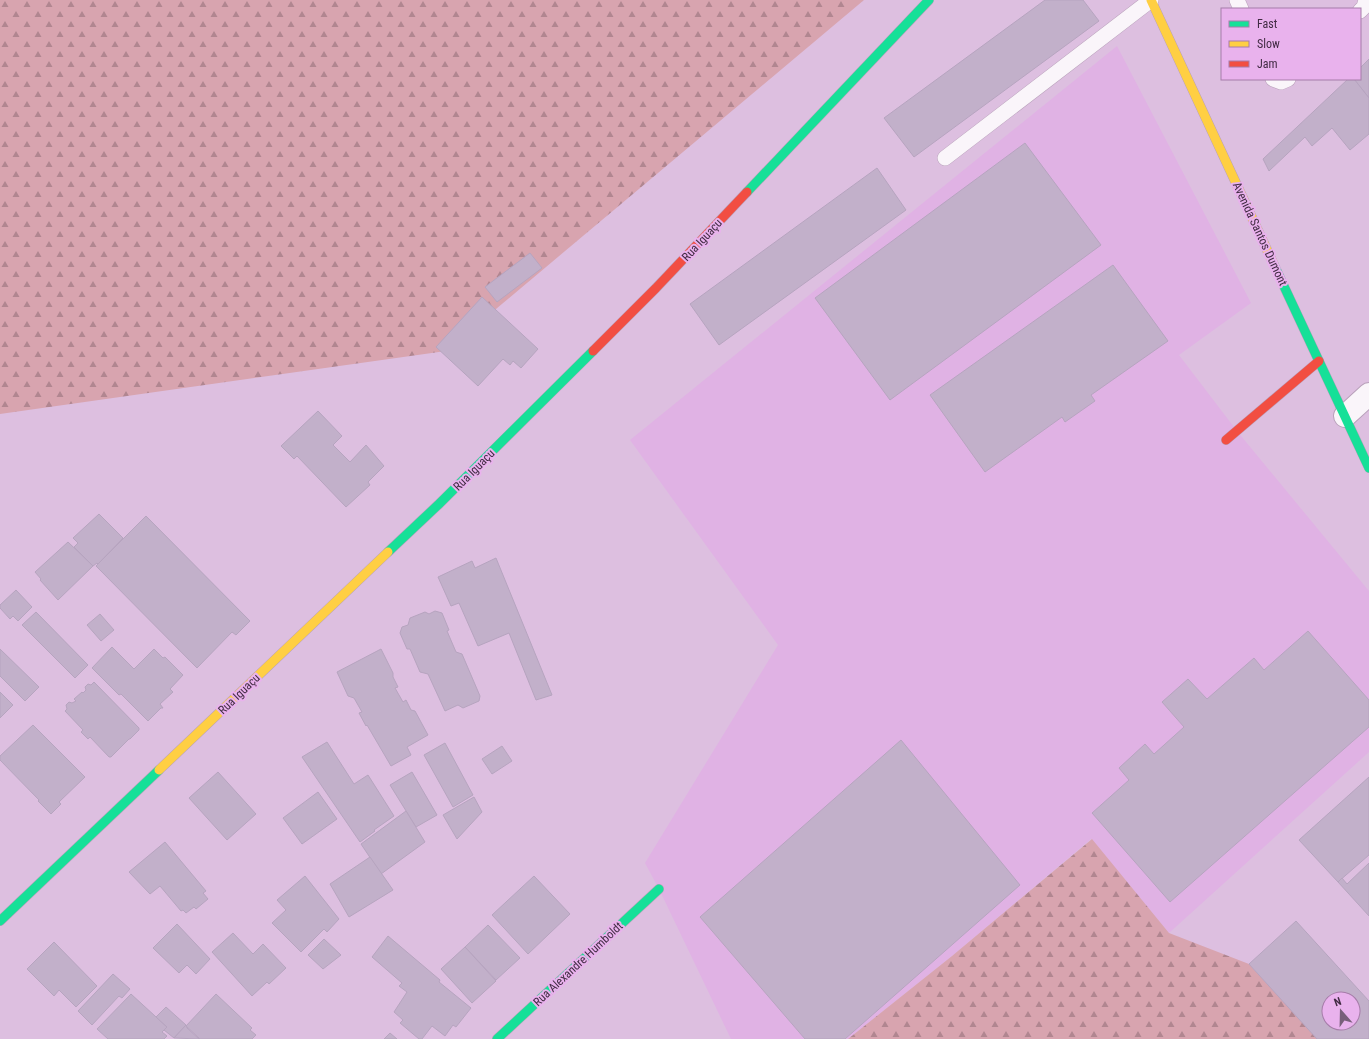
<svg xmlns="http://www.w3.org/2000/svg" width="1369" height="1039" viewBox="0 0 1369 1039" font-family="'Roboto Condensed',sans-serif">
	<style>
		.built { fill: #e0b2e4 }
		.forest { fill: url(#forest-firs) }
		.building { fill: #c2b0ca; stroke: #b6a4bf; fill-rule: evenodd }
		.lines { fill: none; stroke-linecap: round; stroke-linejoin: round }
		.lane-casing { stroke: #b8a0ba; stroke-width: 16 }
		.street-casing { stroke: #b8a0ba; stroke-width: 24 }
		.fast-casing { stroke: #b8a0ba; stroke-width: 10 }
		.slow-casing { stroke: #b8a0ba; stroke-width: 10 }
		.jam-casing { stroke: #b8a0ba; stroke-width: 10 }
		.lane { stroke: #faf5fa; stroke-width: 15 }
		.street { stroke: #faf5fa; stroke-width: 22 }
		.fast { stroke: #16e098; stroke-width: 9 }
		.slow { stroke: #ffcf43; stroke-width: 9 }
		.jam { stroke: #f24e42; stroke-width: 9 }
		.labels { text-anchor: middle; stroke-width: 4; stroke-linejoin: round; paint-order: stroke }
		.street-label { font-size: 12px; fill: #412b43; stroke: #e9b2ed }
	</style>
	<defs>
		<pattern id="forest-firs" width="22" height="20" patternUnits="userSpaceOnUse"><rect width="22" height="20" fill="#d8a4af"/><path d="M5 1l3.5 6h-7zM16 11l3.5 6h-7z" fill="#b18690"/></pattern>
	</defs>
	<rect width="100%" height="100%" fill="#ddbfe0"/>
	<polygon class="built" points="1117,46 1251,303 1179,355 1237,431 1369,591 1369,752 1169,933 1091,839 952,956 848,1039 731,1039 659,889 645,863 778,645 630,440"/>
	<g class="forest">
		<polygon points="0,0 864,0 446,351 0,414"/>
		<polygon points="1092,839 1169,933 1249,964 1318,1039 848,1039 952,956"/>
	</g>
	<g class="building">
		<polygon points="1045,0 1083,0 1099,21 914,157 884,118"/>
		<polygon points="1369,59 1369,98 1354,79 1360,79 1360,68"/>
		<polygon points="1348,79 1354,79 1369,98 1369,134 1350,150 1332,128 1312,146 1305,137 1269,171 1263,159"/>
		<polygon points="1025,143 1101,245 890,400 815,298"/>
		<polygon points="877,168 906,210 719,345 690,304"/>
		<polygon points="530,253 542,268 497,302 485,287"/>
		<polygon points="1113,265 1168,341 1091,395 1095,401 1065,422 1062,417 985,472 930,395"/>
		<polygon points="482,297 538,349 521,368 513,361 510,365 503,359 478,386 436,347"/>
		<polygon points="318,411 342,436 333,445 350,462 366,445 384,466 368,482 370,485 346,507 297,456 294,459 281,446"/>
		<polygon points="99,514 123,538 98,564 97,563 93,566 74,547 78,543 73,538"/>
		<polygon points="146,516 250,621 236,635 232,632 197,668 96,566"/>
		<polygon points="68,542 93,566 58,600 40,580 41,579 35,572"/>
		<polygon points="496,558 552,695 536,700 509,633 478,646 459,603 451,606 438,577 472,561 475,568"/>
		<polygon points="16,590 32,607 18,621 13,616 10,619 0,608 0,605"/>
		<polygon points="435,611 442,613 449,630 447,631 456,652 462,654 480,696 479,701 463,708 458,705 445,711 428,674 420,672 410,649 407,649 400,633 402,627 408,625 410,618 425,612 429,614"/>
		<polygon points="36,612 88,665 75,678 22,625"/>
		<polygon points="100,614 114,630 101,641 87,625"/>
		<polygon points="1308,631 1369,700 1369,727 1170,902 1092,813 1129,780 1119,768 1145,744 1154,754 1184,727 1162,702 1188,679 1207,699 1254,658 1264,670"/>
		<polygon points="112,647 134,669 154,649 163,658 165,657 183,675 170,689 173,692 160,704 163,708 161,708 148,721 121,694 119,695 92,668"/>
		<polygon points="0,649 39,687 25,701 0,676"/>
		<polygon points="381,649 393,673 393,677 398,687 395,688 403,702 406,700 411,710 415,711 428,735 407,747 411,755 391,766 367,725 366,726 359,713 362,712 354,698 348,696 337,672"/>
		<polygon points="94,682 139,728 139,730 130,739 129,739 111,757 109,757 90,737 88,739 81,732 83,730 65,711 67,709 66,705 69,702 72,703 76,701 74,699 82,692 83,693 86,690 85,687 88,684 91,685"/>
		<polygon points="0,692 13,705 0,718"/>
		<polygon points="33,725 85,777 59,802 61,804 51,814 38,801 39,800 0,760 0,756"/>
		<polygon points="901,740 1020,885 845,1039 805,1039 700,917"/>
		<polygon points="327,742 354,784 368,775 394,816 374,830 375,831 360,842 302,757"/>
		<polygon points="445,743 473,795 453,807 424,755"/>
		<polygon points="502,746 512,761 492,774 482,759"/>
		<polygon points="218,772 256,814 227,840 189,798"/>
		<polygon points="412,772 437,815 416,827 390,785"/>
		<polygon points="1369,777 1369,855 1338,882 1299,840"/>
		<polygon points="318,792 337,819 302,844 283,818"/>
		<polygon points="474,797 482,812 457,839 443,815"/>
		<polygon points="406,811 425,842 381,874 361,844"/>
		<polygon points="165,842 206,891 203,893 208,899 196,909 194,907 186,913 183,910 181,911 160,886 150,894 129,872"/>
		<polygon points="370,857 393,890 349,917 330,884"/>
		<polygon points="1369,863 1369,916 1338,882 1342,878 1347,884"/>
		<polygon points="305,876 339,919 327,932 324,929 301,952 272,923 286,910 277,900"/>
		<polygon points="534,876 570,914 528,954 492,915"/>
		<path d="M1296,921L1369,1001V1039H1317L1249,964ZM1329,999H1353V1023H1329Z"/>
		<polygon points="177,924 210,959 196,974 187,965 179,973 153,948"/>
		<polygon points="488,925 520,958 496,980 465,947"/>
		<polygon points="233,933 253,954 263,944 286,968 269,984 267,982 252,996 212,952"/>
		<polygon points="388,936 440,980 439,982 471,1008 456,1027 453,1025 445,1036 432,1026 422,1039 419,1039 400,1023 403,1020 394,1012 407,992 399,986 402,983 372,957"/>
		<polygon points="324,939 341,955 323,969 308,955"/>
		<polygon points="54,942 97,986 76,1007 59,990 54,996 27,969"/>
		<polygon points="465,947 496,981 472,1003 441,969"/>
		<polygon points="113,974 130,989 122,998 119,996 92,1025 78,1011"/>
		<polygon points="131,994 167,1027 162,1032 167,1036 164,1039 108,1039 97,1029"/>
		<polygon points="216,994 252,1028 250,1030 256,1035 252,1039 200,1039 186,1026"/>
		<polygon points="166,1007 186,1025 174,1038 164,1030 167,1027 156,1017"/>
		<polygon points="186,1025 187,1028 199,1039 174,1038"/>
		<polygon points="390,1033 397,1039 384,1039"/>
	</g>
	<g class="lines">
		<g class="lane-casing">
			<g id="lane">
				<polyline points="1237,0 1241,9"/>
				<polyline points="1360,11 1364,7 1366,0"/>
				<polyline points="1273,79 1281,82 1288,79"/>
				<polyline points="945,158 1151,0"/>
			</g>
		</g>
		<g class="street-casing">
			<polyline id="street" points="1345,416 1369,394"/>
		</g>
		<g class="fast-casing">
			<g id="fast">
				<polyline points="747,192 929,0"/>
				<polyline points="1274,265 1369,468"/>
				<polyline points="388,552 439,504 593,351"/>
				<polyline points="0,921 159,770"/>
				<polyline points="497,1039 659,889"/>
			</g>
		</g>
		<g class="slow-casing">
			<g id="slow">
				<polyline points="1151,0 1274,265"/>
				<polyline points="159,770 388,552"/>
			</g>
		</g>
		<g class="jam-casing">
			<g id="jam">
				<polyline points="593,351 656,288 747,192"/>
				<polyline points="1226,440 1319,361"/>
			</g>
		</g>
		<use href="#lane" class="lane"/>
		<use href="#street" class="street"/>
		<use href="#fast" class="fast"/>
		<use href="#slow" class="slow"/>
		<use href="#jam" class="jam"/>
	</g>
	<g class="labels">
		<g class="street-label">
			<text transform="translate(1260 234) rotate(65)" y="4">Avenida Santos Dumont</text>
			<text transform="translate(702 240) rotate(-47)" y="4">Rua Iguaçu</text>
			<text transform="translate(474 470) rotate(-45)" y="4">Rua Iguaçu</text>
			<text transform="translate(239 694) rotate(-44)" y="4">Rua Iguaçu</text>
			<text transform="translate(578 964) rotate(-43)" y="4">Rua Alexandre Humboldt</text>
		</g>
	</g>
	<rect x="1221" y="8" width="140" height="72" fill="#e9b2ed" stroke="#a67ca9"/>
	<rect x="1229" y="21" width="20" height="6" fill="#16e098" stroke="#a67ca9"/>
	<text x="1257" y="28" font-size="12" fill="#412b43">Fast</text>
	<rect x="1229" y="41" width="20" height="6" fill="#ffcf43" stroke="#a67ca9"/>
	<text x="1257" y="48" font-size="12" fill="#412b43">Slow</text>
	<rect x="1229" y="61" width="20" height="6" fill="#f24e42" stroke="#a67ca9"/>
	<text x="1257" y="68" font-size="12" fill="#412b43">Jam</text>
	<g transform="translate(1341 1011) rotate(340)"><circle r="19" fill="#e9b2ed" stroke="#a67ca9"/>
	<path d="M0-3L7 15L0 10L-7 15Z" fill="#785f7a"/>
	<text y="-6" font-size="11" font-weight="bold" text-anchor="middle" fill="#412b43">N</text>
	</g>
</svg>
